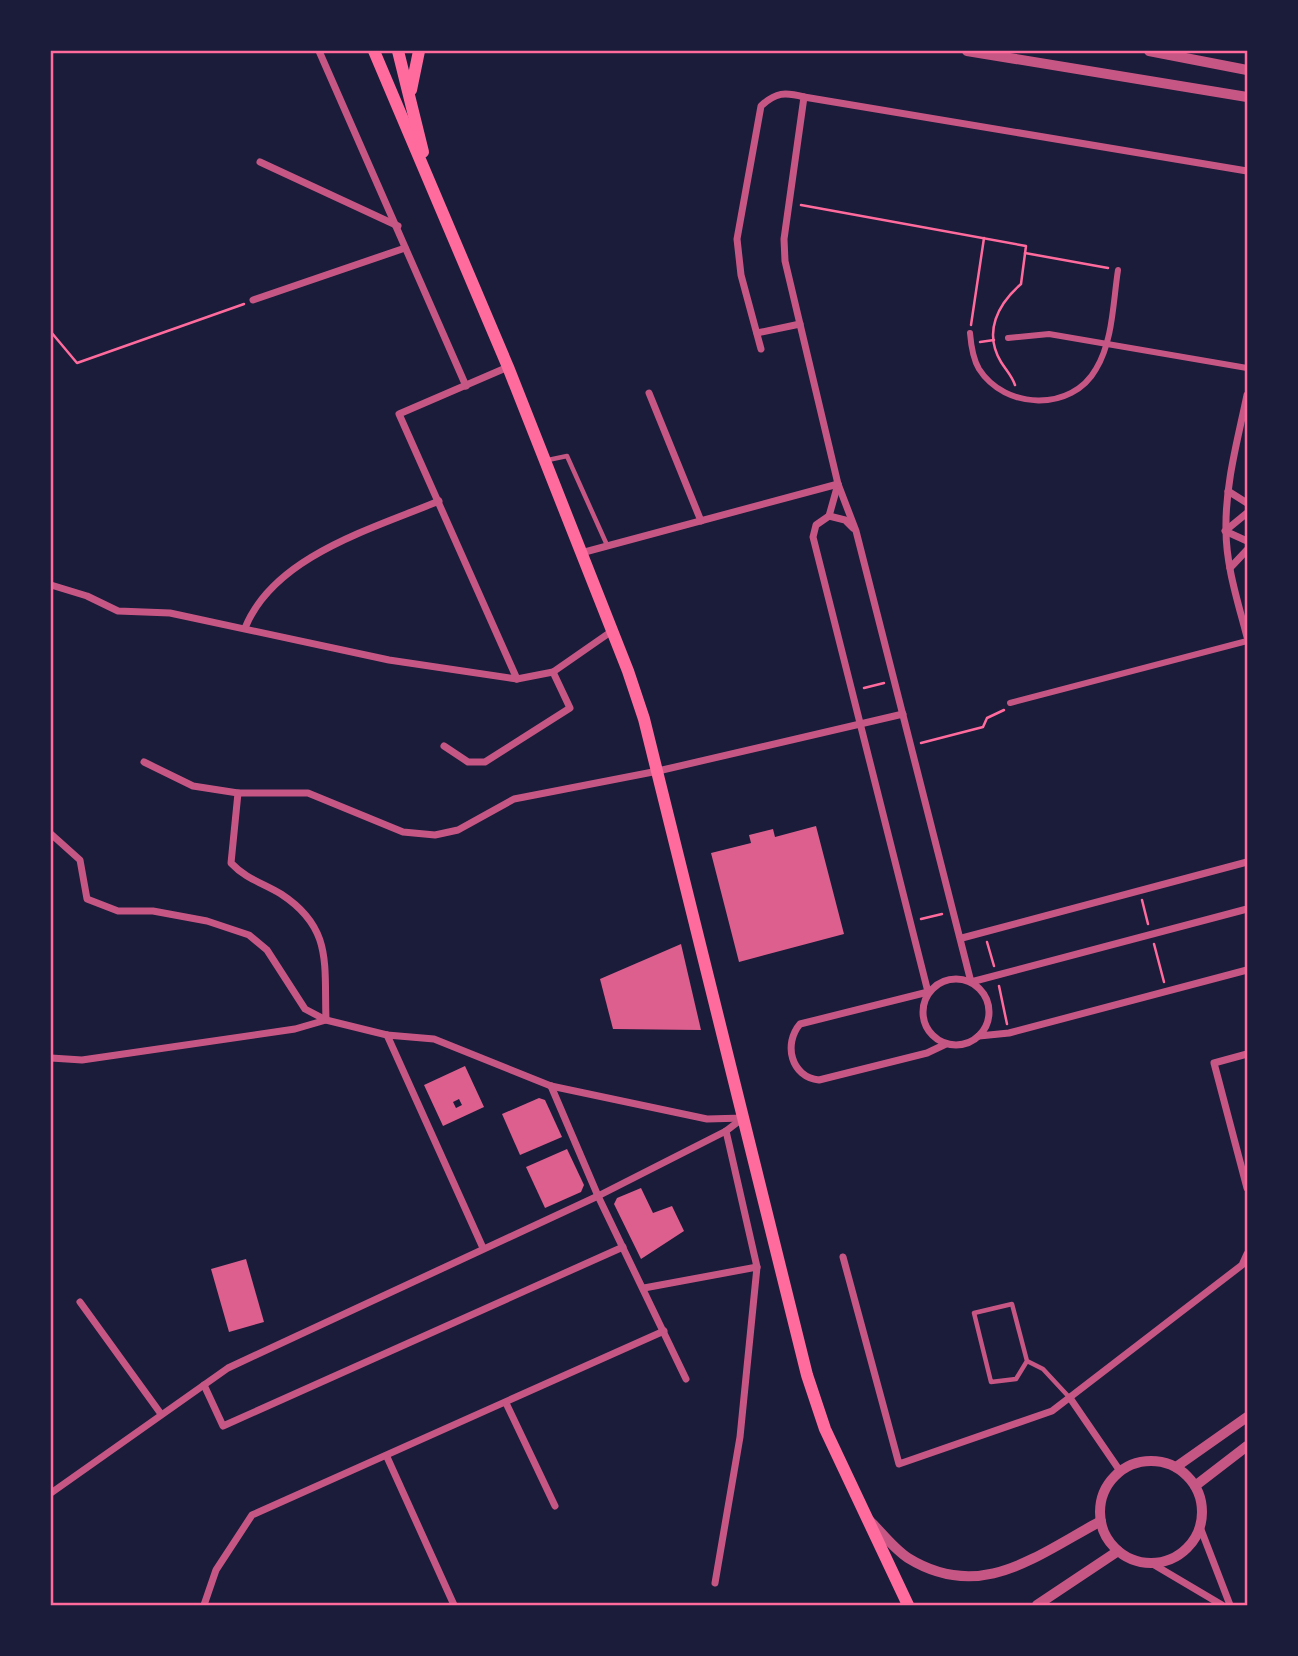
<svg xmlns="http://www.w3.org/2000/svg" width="1298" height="1656" viewBox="0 0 1298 1656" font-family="'Source Sans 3',sans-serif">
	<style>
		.building { fill: #dd5f8e; fill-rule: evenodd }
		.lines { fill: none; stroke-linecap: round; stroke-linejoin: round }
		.path { stroke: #ff6b9d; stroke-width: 2.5 }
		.service { stroke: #c65784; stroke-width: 4.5 }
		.pedestrian { stroke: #c65784; stroke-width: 6 }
		.minor { stroke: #c65784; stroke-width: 7 }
		.tertiary { stroke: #c65784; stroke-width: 10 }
		.secondary { stroke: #ff6b9d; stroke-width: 12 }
		.neatline { fill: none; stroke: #ff6b9d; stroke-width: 2.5 }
	</style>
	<rect width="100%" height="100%" fill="#1b1b3a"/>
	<g class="building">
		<polygon points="816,826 844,934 739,962 711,853 751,843 749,835 773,829 775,837"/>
		<polygon points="681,944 701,1030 613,1029 600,979"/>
		<path d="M465,1066L484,1107L443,1126L424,1085ZM459,1099L462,1105L456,1108L453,1102Z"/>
		<polygon points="539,1098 545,1100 562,1137 520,1155 502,1114"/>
		<polygon points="567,1149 584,1185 581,1192 545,1208 526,1167"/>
		<polygon points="641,1188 653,1213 672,1206 684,1231 641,1259 614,1204 617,1198"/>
		<polygon points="246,1259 264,1322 229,1332 211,1269"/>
	</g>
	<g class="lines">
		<g class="path">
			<path d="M801,205L1026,246L1021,284C998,304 983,332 1001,362C1006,370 1012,376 1015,385"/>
			<polyline points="1025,253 1108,268"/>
			<polyline points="971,325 984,238"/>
			<polyline points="51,332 77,363 244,304"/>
			<polyline points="980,342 994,340"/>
			<polyline points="864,688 884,683"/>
			<polyline points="921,743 983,727 987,718 1004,710"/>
			<polyline points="1142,900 1148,924"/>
			<polyline points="921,919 942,914"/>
			<polyline points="987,942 994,966"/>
			<polyline points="1154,944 1164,982"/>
			<polyline points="999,986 1007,1024"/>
		</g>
		<g class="service">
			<polyline points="548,460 567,456 607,545"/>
			<polyline points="1027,1361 1016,1379 991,1382 974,1313 1012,1304 1027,1361 1043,1369 1069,1397"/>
		</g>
		<g class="pedestrian">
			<path d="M970,333C971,345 973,359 979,369C1005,410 1072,412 1096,369C1113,341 1113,302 1118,270"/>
			<polyline points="1008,338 1049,334 1247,368"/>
			<polyline points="1010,703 1247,641"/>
		</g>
		<g class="minor">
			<polyline points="319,51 466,386"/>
			<polyline points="804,97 1247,171"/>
			<polyline points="260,162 398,226"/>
			<polyline points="253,300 405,248"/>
			<polyline points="757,333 800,324"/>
			<path d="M761,349L741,275L737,239L761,106C776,92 785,92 804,97L784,239L785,261L838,484L856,531L971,982L1247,909"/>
			<polyline points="508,367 399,414 517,679"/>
			<polyline points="649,393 701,521"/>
			<path d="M1247,395C1238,439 1225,484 1226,530C1226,566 1238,602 1247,637"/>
			<polyline points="1228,491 1247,503"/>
			<polyline points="1247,513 1225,531 1247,541"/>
			<polyline points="829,516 838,484"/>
			<path d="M853,528L845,520L829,516L816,525L813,537L928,992L800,1024C783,1044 791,1077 819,1080L927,1053L946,1044"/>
			<polyline points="581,553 838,484"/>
			<polyline points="1230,568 1247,550"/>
			<polyline points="51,585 87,596 118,611 170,613 389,660 517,679 553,672 612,631"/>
			<path d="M245,628C274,556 372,529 439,501"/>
			<polyline points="444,746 468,762 485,762 570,708 553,672"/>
			<polyline points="144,762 193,786 238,793 308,793 403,832 435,835 458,830 514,799 658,771 903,714"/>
			<polyline points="51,834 80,860 87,899 118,911 153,911 207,921 249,935 267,950 305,1009 326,1020 387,1035 434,1039 551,1086 707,1119 744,1118"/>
			<polyline points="962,938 1247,862"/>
			<circle cx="956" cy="1012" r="33"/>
			<polyline points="387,1035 483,1248"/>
			<polyline points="979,1036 1009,1033 1247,970"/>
			<polyline points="1247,1054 1214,1063 1247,1188"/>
			<path d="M51,1058L82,1060L295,1029L326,1020C324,964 333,928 281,894C263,883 246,879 231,863L238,793"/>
			<polyline points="551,1086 598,1196 686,1379"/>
			<polyline points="843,1257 899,1464 1052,1411 1242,1265 1247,1254"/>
			<polyline points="644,1288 757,1267"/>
			<polyline points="80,1302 161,1414"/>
			<polyline points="204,1385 223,1426 623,1247"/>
			<polyline points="1070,1398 1120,1471"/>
			<polyline points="506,1403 555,1506"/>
			<polyline points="387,1457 454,1605"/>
			<polyline points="51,1493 228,1368 598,1196 726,1131 743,1118"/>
			<polyline points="1200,1527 1230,1605"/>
			<polyline points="1151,1563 1222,1605"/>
			<polyline points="715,1583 740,1437 757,1267 726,1131"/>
			<polyline points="204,1605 216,1570 252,1515 664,1331"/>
		</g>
		<g class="tertiary">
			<polyline points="967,51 1247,97"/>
			<polyline points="1149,51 1247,70"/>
			<circle cx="1151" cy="1512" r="51"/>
			<polyline points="1176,1467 1247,1417"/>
			<polyline points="1195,1486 1247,1446"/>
			<path d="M870,1521C882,1533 894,1549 908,1558C981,1603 1037,1555 1101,1521"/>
			<polyline points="1037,1605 1118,1551"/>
		</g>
		<g class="secondary">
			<polyline points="374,51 508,367 628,671 644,719 807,1375 825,1429 908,1605"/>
			<polyline points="398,51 423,152"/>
			<polyline points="411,90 419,51"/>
		</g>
	</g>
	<rect width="1298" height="1656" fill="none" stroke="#1b1b3a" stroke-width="105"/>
	<rect x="52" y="52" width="1194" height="1552" class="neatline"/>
</svg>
